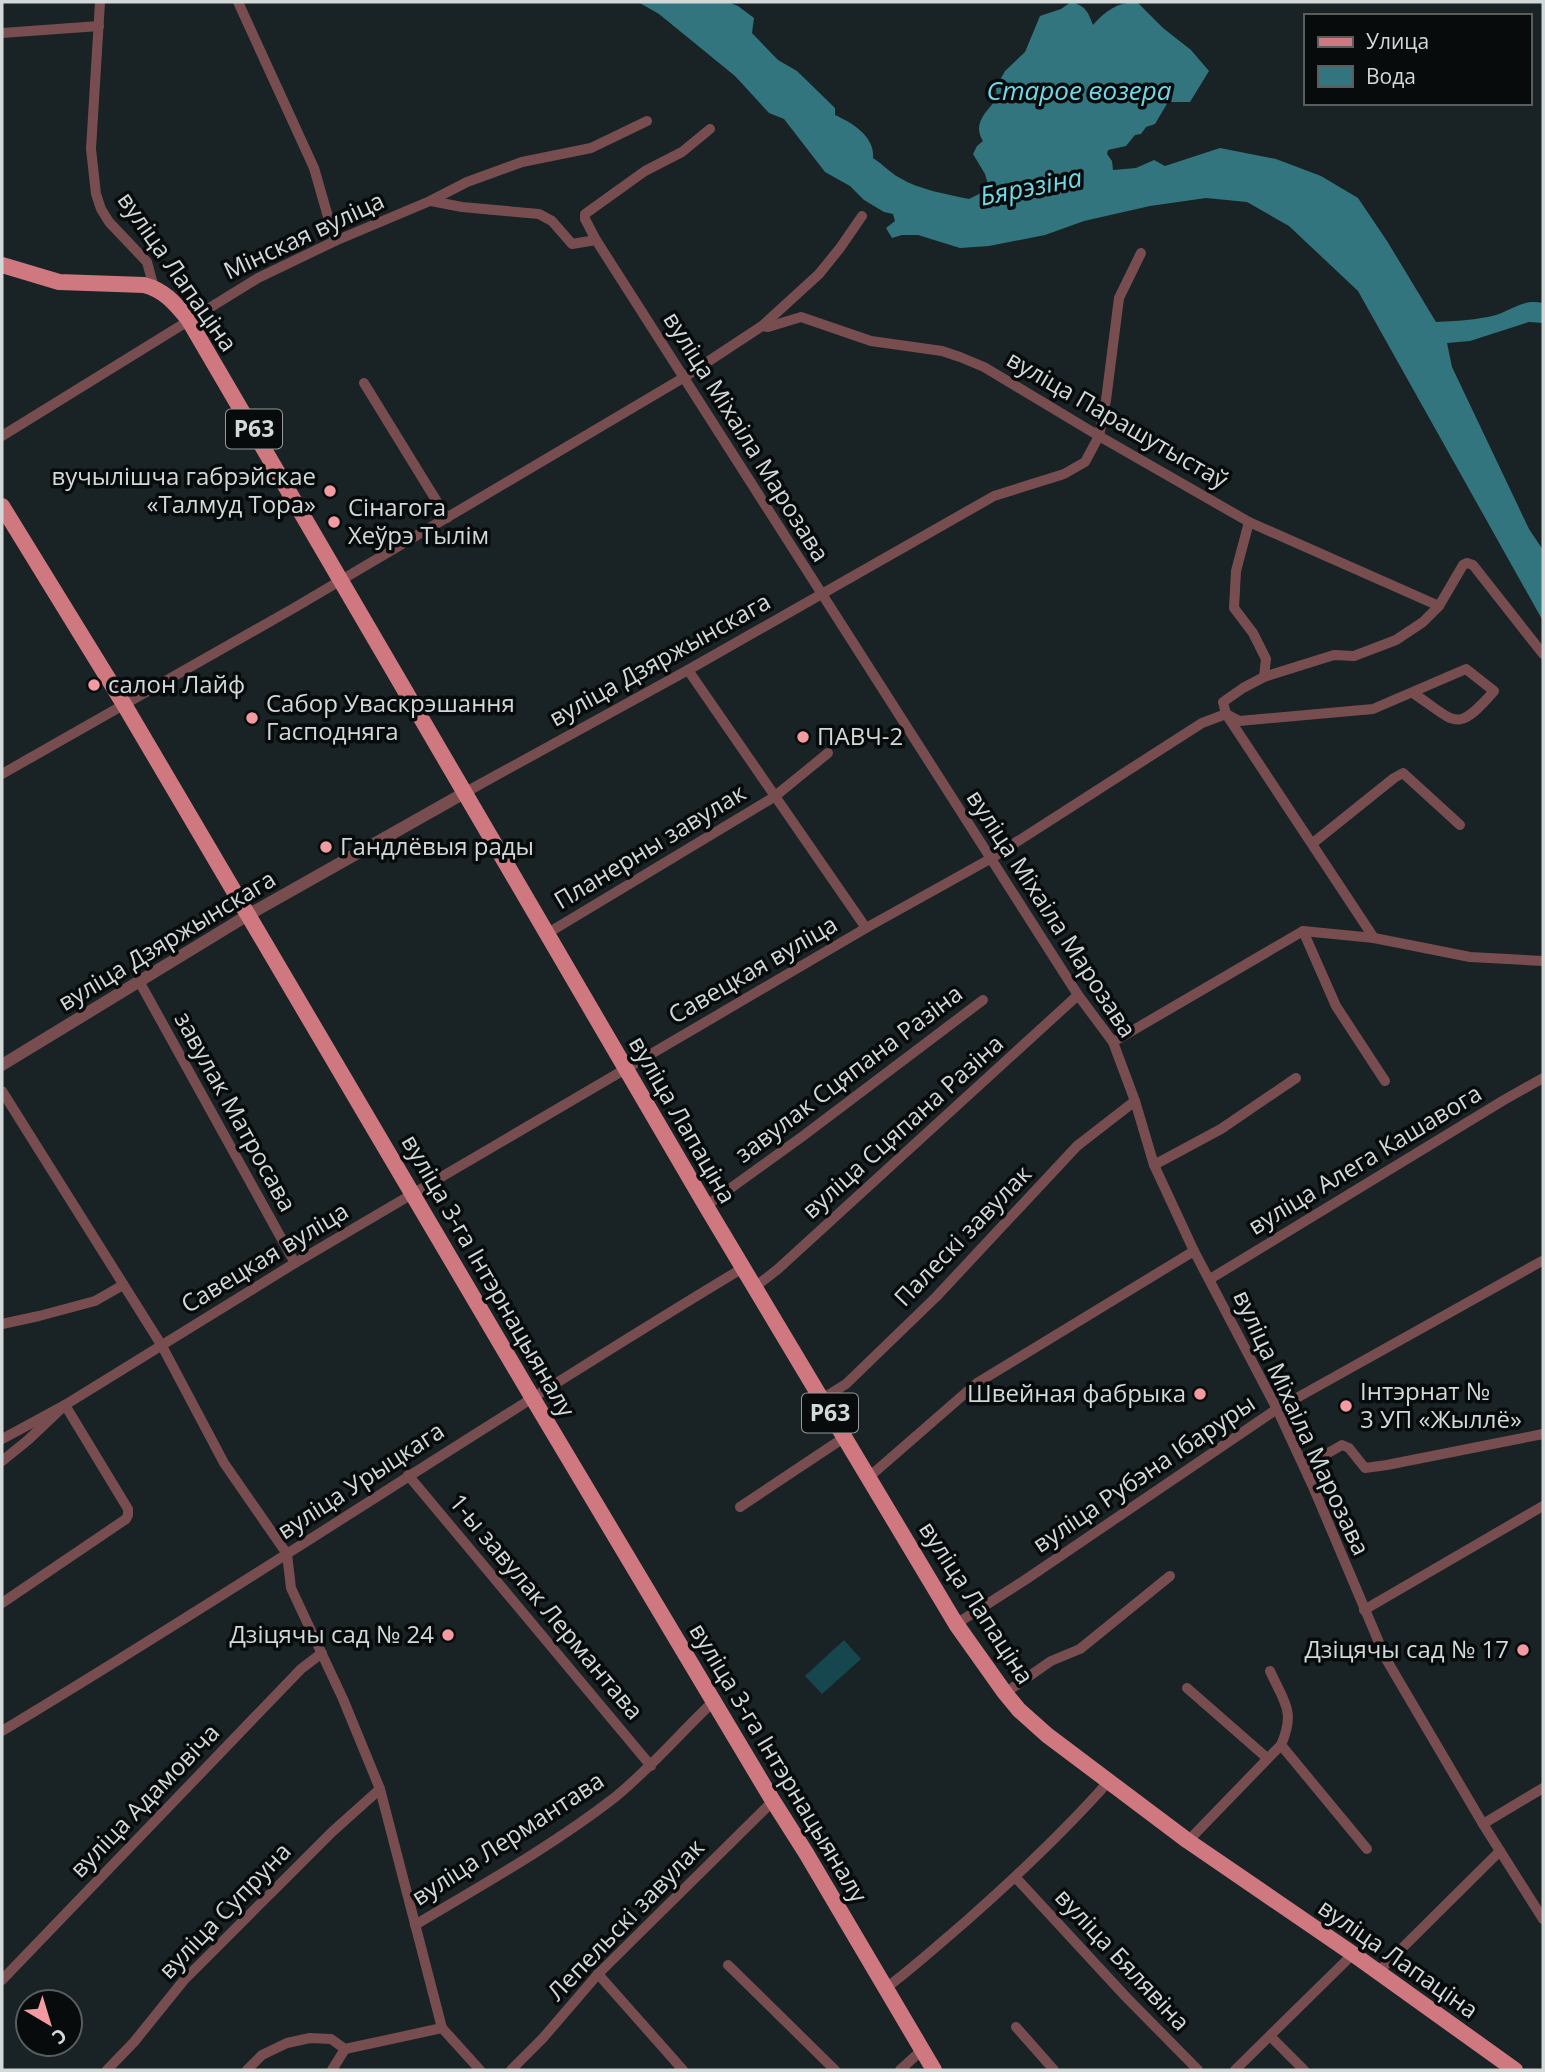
<svg xmlns="http://www.w3.org/2000/svg" width="1545" height="2072" viewBox="0 0 1545 2072" font-family="'Open Sans',sans-serif">
	<style>
		.green { fill: #16474e }
		.water { fill: #33757e }
		.lines { fill: none; stroke-linecap: round; stroke-linejoin: round }
		.minor { stroke: #784d50; stroke-width: 10 }
		.tertiary { stroke: #784d50; stroke-width: 12 }
		.primary { stroke: #cf787f; stroke-width: 16 }
		.poi-dot { fill: #f49aa1; stroke: #070b0c; stroke-width: 2.5 }
		.labels { text-anchor: middle; stroke-width: 7; stroke-linejoin: round; paint-order: stroke }
		.shield { fill: #070b0c; stroke: #969a9c; stroke-width: 2 }
		.shield-label { font-size: 23px; font-weight: bold; fill: #d3d8d9 }
		.street-label { font-size: 24px; fill: #d3d8d9; stroke: #070b0c }
		.poi-label { font-size: 24px; fill: #d3d8d9; stroke: #070b0c; text-anchor: start }
		.water-label { font-size: 26px; font-style: italic; fill: #71d8e7; stroke: #070b0c }
	</style>
	<rect width="100%" height="100%" fill="#192224"/>
	<polygon class="green" points="844,1640 861,1659 822,1694 805,1676"/>
	<path class="water" d="M638,2H728L738,6L754,18L752,33L778,60L797,71L835,108V115C853,123 875,137 873,158C883,164 890,173 900,178C920,190 946,194 969,199L979,194L988,184L985,174L973,154L977,146L983,141C972,123 986,113 997,98L996,87L1005,71L1025,52L1040,16L1061,9L1071,2C1086,6 1088,12 1093,25C1105,11 1118,2 1137,2L1163,28L1191,50L1209,71L1190,102H1168L1155,124L1146,127L1141,134L1135,135L1126,146L1108,150L1107,154L1112,161L1113,170L1136,168L1154,160L1165,166L1220,148L1276,159L1321,176L1358,198L1387,241L1436,322C1456,321 1477,320 1496,315C1514,309 1523,299 1543,303V323L1529,322L1470,341L1447,343L1452,367L1529,529L1543,550V621L1358,291L1289,226L1247,202L1206,198L1150,206L1084,221L1045,235L989,246L960,248L918,235H902L892,238L886,228L895,221L893,214L884,212L864,200L850,186L825,172L784,119L769,113L735,76L659,14Z"/>
	<g class="lines">
		<g class="minor">
			<polyline points="100,2 91,149 96,194 101,209 109,222 147,262 154,288"/>
			<polyline points="238,2 314,168 335,241"/>
			<polyline points="2,33 99,26"/>
			<polyline points="710,129 682,152 645,171 585,214 585,219 596,240 1078,995 1113,1042 1135,1101 1154,1165 1194,1251 1277,1409 1314,1489 1386,1659 1483,1824 1543,1919"/>
			<polyline points="431,201 462,207 539,214 552,221 572,244 596,240"/>
			<polyline points="763,326 768,327 801,317 871,341 942,351 960,357 984,367 1099,436 1249,522 1439,606"/>
			<polyline points="364,383 447,518"/>
			<polyline points="2,436 258,278 335,241 430,201 467,182 522,162 591,148 647,121"/>
			<polyline points="1249,522 1236,571 1234,608 1253,633 1266,659 1264,677"/>
			<polyline points="688,670 866,928"/>
			<path d="M1226,714L1239,721L1373,709L1466,669L1494,691C1456,735 1456,722 1413,693"/>
			<polyline points="1228,717 1374,938"/>
			<polyline points="2,774 294,608 683,378 762,326 819,274 840,248 862,216"/>
			<polyline points="466,792 688,670 994,496 1064,474 1085,462 1099,436 1106,400 1119,298 1141,253"/>
			<polyline points="1313,843 1394,778 1403,773 1460,825"/>
			<polyline points="1303,931 1336,1006 1385,1081"/>
			<polyline points="548,933 774,797 828,753"/>
			<polyline points="139,981 295,1263"/>
			<polyline points="1113,1042 1303,931 1374,938 1470,957 1543,961"/>
			<polyline points="2,1091 162,1346 224,1463 287,1554 291,1588 343,1699 380,1789 442,2028 480,2070"/>
			<polyline points="1154,1165 1221,1129 1296,1078"/>
			<polyline points="706,1206 803,1136 983,1000"/>
			<polyline points="1210,1279 1504,1100 1543,1078"/>
			<polyline points="755,1287 778,1269 1078,995"/>
			<polyline points="2,1324 39,1316 95,1301 123,1285"/>
			<polyline points="822,1399 846,1384 936,1297 1077,1146 1135,1101"/>
			<polyline points="2,1439 65,1405 295,1263 414,1193 866,928 990,859 1202,723 1226,714 1223,702 1243,688 1264,677 1334,655 1354,656 1396,640 1423,622 1439,606 1463,565 1467,563 1473,565 1543,654"/>
			<polyline points="2,1461 28,1440 65,1405 128,1509 128,1515 126,1519 2,1603"/>
			<polyline points="1304,1467 1342,1445 1349,1448 1365,1468 1387,1465 1543,1434"/>
			<polyline points="408,1475 651,1766"/>
			<polyline points="869,1477 977,1383 1194,1251"/>
			<polyline points="740,1507 845,1437"/>
			<polyline points="1364,1610 1543,1506"/>
			<polyline points="956,1624 1025,1580 1277,1409 1542,1261"/>
			<polyline points="1187,1688 1267,1758"/>
			<polyline points="1005,1693 1051,1661 1080,1649 1170,1576"/>
			<path d="M2,1731C252,1581 493,1418 743,1268"/>
			<polyline points="1281,1745 1367,1849"/>
			<polyline points="1483,1824 1543,1788"/>
			<path d="M1188,1841L1281,1745C1296,1711 1284,1702 1270,1671"/>
			<polyline points="1016,1878 1126,1997 1198,2070"/>
			<path d="M415,1925C482,1885 552,1846 614,1798C650,1769 680,1733 714,1701"/>
			<polyline points="728,1965 835,2070"/>
			<polyline points="1378,1972 1500,1851"/>
			<polyline points="598,1974 683,2070"/>
			<polyline points="2,1980 301,1669 322,1653"/>
			<path d="M886,1988C913,1968 938,1945 964,1923C1015,1878 1064,1832 1109,1781"/>
			<polyline points="1016,2027 1054,2070"/>
			<polyline points="1270,2036 1304,2070"/>
			<polyline points="107,2070 134,2042 184,1980 332,1832 380,1789"/>
			<polyline points="247,2070 262,2055 287,2043 310,2038 331,2039 345,2049 442,2028"/>
			<polyline points="332,2070 345,2049"/>
			<polyline points="511,2070 543,2038 598,1974 773,1801"/>
			<polyline points="900,2070 922,2050"/>
			<polyline points="1235,2070 1353,1954"/>
		</g>
		<polyline class="tertiary" points="2,1065 248,915 466,792"/>
		<g class="primary">
			<path d="M2,265L59,282L144,285C164,290 175,303 188,319L706,1206L956,1624L1005,1693L1019,1710L1047,1735L1188,1841L1353,1954L1515,2070"/>
			<polyline points="2,506 125,706 532,1397 773,1801 806,1853 934,2070"/>
		</g>
	</g>
	<g class="poi-dot">
		<circle cx="330" cy="491" r="7"/>
		<circle cx="334" cy="522" r="7"/>
		<circle cx="94" cy="685" r="7"/>
		<circle cx="252" cy="718" r="7"/>
		<circle cx="803" cy="737" r="7"/>
		<circle cx="326" cy="847" r="7"/>
		<circle cx="1200" cy="1394" r="7"/>
		<circle cx="1346" cy="1406" r="7"/>
		<circle cx="448" cy="1635" r="7"/>
		<circle cx="1523" cy="1650" r="7"/>
	</g>
	<g class="labels">
		<g class="shield">
			<rect x="226" y="409.5" width="56" height="39" rx="5"/>
			<rect x="802" y="1393.5" width="56" height="39" rx="5"/>
		</g>
		<g class="shield-label">
			<text x="254" y="437">Р63</text>
			<text x="830" y="1421">Р63</text>
		</g>
		<g class="street-label">
			<text transform="translate(304 236) rotate(-25)" y="8">Мінская вуліца</text>
			<text transform="translate(177 272) rotate(55)" y="8">вуліца Лапаціна</text>
			<text transform="translate(1117 420) rotate(30)" y="8">вуліца Парашутыстаў</text>
			<text transform="translate(746 437) rotate(58)" y="8">вуліца Міхаіла Марозава</text>
			<text transform="translate(660 660) rotate(-29)" y="8">вуліца Дзяржынскага</text>
			<text transform="translate(650 847) rotate(-31)" y="8">Планерны завулак</text>
			<text transform="translate(1051 914) rotate(57)" y="8">вуліца Міхаіла Марозава</text>
			<text transform="translate(167 941) rotate(-31)" y="8">вуліца Дзяржынскага</text>
			<text transform="translate(753 970) rotate(-30)" y="8">Савецкая вуліца</text>
			<text transform="translate(849 1074) rotate(-37)" y="8">завулак Сцяпана Разіна</text>
			<text transform="translate(235 1112) rotate(61)" y="8">завулак Матросава</text>
			<text transform="translate(682 1120) rotate(60)" y="8">вуліца Лапаціна</text>
			<text transform="translate(903 1127) rotate(-42)" y="8">вуліца Сцяпана Разіна</text>
			<text transform="translate(1365 1160) rotate(-31)" y="8">вуліца Алега Кашавога</text>
			<text transform="translate(963 1236) rotate(-46)" y="8">Палескі завулак</text>
			<text transform="translate(265 1258) rotate(-31)" y="8">Савецкая вуліца</text>
			<text transform="translate(488 1276) rotate(60)" y="8">вуліца 3-га Інтэрнацыяналу</text>
			<text transform="translate(1301 1423) rotate(65)" y="8">вуліца Міхаіла Марозава</text>
			<text transform="translate(1144 1474) rotate(-34)" y="8">вуліца Рубэна Ібаруры</text>
			<text transform="translate(361 1481) rotate(-33)" y="8">вуліца Урыцкага</text>
			<text transform="translate(976 1603) rotate(57)" y="8">вуліца Лапаціна</text>
			<text transform="translate(546 1607) rotate(50)" y="8">1-ы завулак Лермантава</text>
			<text transform="translate(778 1763) rotate(59)" y="8">вуліца 3-га Інтэрнацыяналу</text>
			<text transform="translate(145 1801) rotate(-46)" y="8">вуліца Адамовіча</text>
			<text transform="translate(508 1839) rotate(-33)" y="8">вуліца Лермантава</text>
			<text transform="translate(225 1911) rotate(-46)" y="8">вуліца Супруна</text>
			<text transform="translate(626 1920) rotate(-46)" y="8">Лепельскі завулак</text>
			<text transform="translate(1398 1959) rotate(35)" y="8">вуліца Лапаціна</text>
			<text transform="translate(1122 1960) rotate(47)" y="8">вуліца Бялявіна</text>
		</g>
		<g class="poi-label">
			<text x="316" y="485" text-anchor="end">вучылішча габрэйскае<tspan x="316" dy="28">«Талмуд Тора»</tspan></text>
			<text x="348" y="516">Сінагога<tspan x="348" dy="28">Хеўрэ Тылім</tspan></text>
			<text x="108" y="693">салон Лайф</text>
			<text x="266" y="712">Сабор Уваскрэшання<tspan x="266" dy="28">Гасподняга</tspan></text>
			<text x="817" y="745">ПАВЧ-2</text>
			<text x="340" y="855">Гандлёвыя рады</text>
			<text x="1360" y="1400">Інтэрнат №<tspan x="1360" dy="28">3 УП «Жыллё»</tspan></text>
			<text x="1186" y="1402" text-anchor="end">Швейная фабрыка</text>
			<text x="434" y="1643" text-anchor="end">Дзіцячы сад № 24</text>
			<text x="1509" y="1658" text-anchor="end">Дзіцячы сад № 17</text>
		</g>
		<g class="water-label">
			<text x="1079" y="100">Старое возера</text>
			<text transform="translate(1031 187) rotate(-11)" y="9">Бярэзіна</text>
		</g>
	</g>
	<rect width="1545" height="2072" fill="none" stroke="#d3d8d9" stroke-width="7"/>
	<rect x="1304" y="14" width="228" height="91" fill="#070b0c" stroke="#595d5e" stroke-width="2"/>
	<rect x="1318" y="37" width="35" height="10" fill="#cf787f" stroke="#595d5e" stroke-width="2"/>
	<text x="1366" y="49" font-size="21" fill="#d3d8d9">Улица</text>
	<rect x="1318" y="66" width="35" height="21" fill="#33757e" stroke="#595d5e" stroke-width="2"/>
	<text x="1366" y="84" font-size="21" fill="#d3d8d9">Вода</text>
	<g transform="translate(49 2023) rotate(142)"><circle r="33" fill="#070b0c" stroke="#595d5e" stroke-width="2"/>
	<path d="M0-5L12 26L0 18L-12 26Z" fill="#f49aa1"/>
	<text y="-10" font-size="19" font-weight="bold" text-anchor="middle" fill="#d3d8d9">С</text>
	</g>
</svg>
